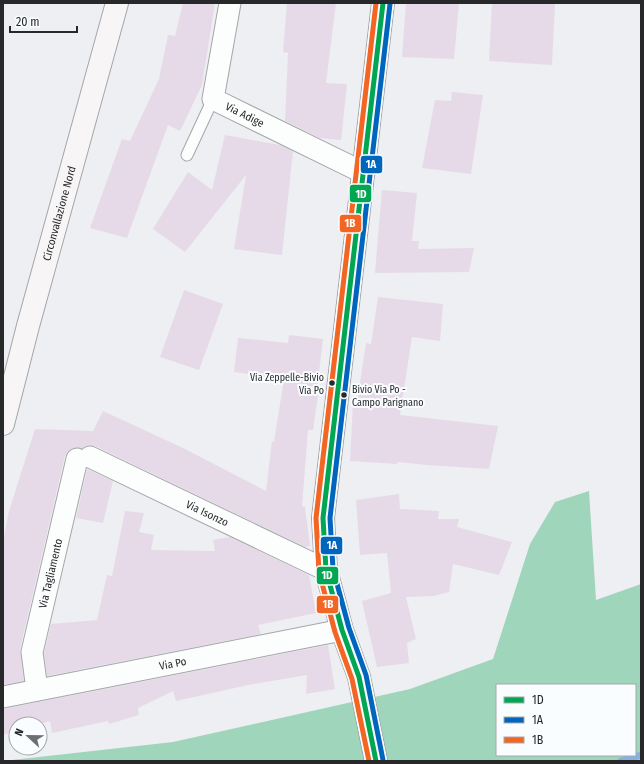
<svg xmlns="http://www.w3.org/2000/svg" width="644" height="764" viewBox="0 0 644 764" font-family="'Fira Sans Condensed',sans-serif">
	<style>
		.forest { fill: #9fd6bb; fill-rule: evenodd }
		.lines { fill: none; stroke-linecap: round; stroke-linejoin: round }
		.stream { stroke: #8ab0e3; stroke-width: 7 }
		.building { fill: #e6dae9 }
		.service-casing { stroke: #a4a6a8; stroke-width: 13 }
		.minor-casing { stroke: #a4a6a8; stroke-width: 23 }
		.tertiary-casing { stroke: #a4a6a8; stroke-width: 24 }
		.secondary-casing { stroke: #a4a6a8; stroke-width: 24 }
		.service { stroke: #fcfdfd; stroke-width: 11 }
		.minor { stroke: #fcfdfd; stroke-width: 21 }
		.tertiary { stroke: #fcfdfd; stroke-width: 22 }
		.secondary { stroke: #f7f5f5; stroke-width: 22 }
		.bus-1-casing { stroke: #fafdff; stroke-width: 8 }
		.bus-2-casing { stroke: #fafdff; stroke-width: 8 }
		.bus-3-casing { stroke: #fafdff; stroke-width: 8 }
		.bus-1 { stroke: #00a651; stroke-width: 5 }
		.bus-2 { stroke: #0065bd; stroke-width: 5 }
		.bus-3 { stroke: #f26522; stroke-width: 5 }
		.bus-dot { fill: #26282a; stroke: #fafdff; stroke-width: 1.5 }
		.labels { text-anchor: middle; stroke-width: 4; stroke-linejoin: round; paint-order: stroke }
		.bus-label { font-size: 10px; fill: #26282a; stroke: #fafdff; text-anchor: end }
		.street-label { font-size: 11px; fill: #26282a; stroke: #fafdff }
		.line-badge { stroke: #fafdff; stroke-width: 1.5 }
		.badge-label { font-size: 11px; text-anchor: middle; font-weight: bold; fill: #fff }
	</style>
	<rect width="100%" height="100%" fill="#edeff2"/>
	<path class="forest" d="M589,491L596,600L641,584V761H3L173,742L410,689L493,659L530,544L555,502ZM497,685H635V755H497Z"/>
	<g class="lines">
		<polyline class="stream" points="621,761 641,755"/>
	</g>
	<g class="building">
		<polygon points="183,3 215,3 202,85 180,131 168,125 127,238 90,228 122,139 130,141 159,79 168,35 175,36"/>
		<polygon points="287,3 336,3 326,83 347,84 341,140 320,138 285,121 288,53 283,52"/>
		<polygon points="406,3 459,3 454,59 402,57"/>
		<polygon points="492,3 555,3 552,65 489,61"/>
		<polygon points="452,92 483,95 471,174 422,168 435,100 451,101"/>
		<polygon points="225,135 280,145 293,151 282,255 234,249 246,175 185,252 153,229 188,172 212,190"/>
		<polygon points="382,190 417,193 412,241 419,241 418,249 474,248 469,272 375,273"/>
		<polygon points="184,290 223,304 199,370 160,357"/>
		<polygon points="378,297 443,304 440,341 412,337 400,415 498,426 489,469 427,465 397,462 397,464 350,461 353,403 357,403 366,343 371,344"/>
		<polygon points="289,335 323,339 317,389 319,389 313,430 308,430 302,506 305,507 310,546 305,547 95,446 89,445 82,448 73,448 68,451 65,456 20,649 24,681 3,685 3,541 9,511 35,429 93,431 103,411 183,448 266,491 272,441 274,442 284,379 234,372 238,338 288,343"/>
		<polygon points="87,469 113,481 103,523 76,518"/>
		<polygon points="399,494 400,509 439,511 438,519 459,519 457,527 512,542 499,575 453,564 449,592 433,596 406,597 416,639 407,643 409,663 377,667 362,601 391,593 387,553 360,555 356,500"/>
		<polygon points="125,511 144,513 139,532 154,535 151,550 215,551 213,540 230,537 309,575 316,613 258,625 261,634 47,676 44,653 51,624 97,620 107,575 112,576"/>
		<polygon points="328,645 335,689 306,694 307,675 248,685 176,701 173,691 138,708 139,715 109,724 108,721 52,733 50,721 40,724 16,724 16,731 3,735 3,709"/>
	</g>
	<g class="lines">
		<g class="service-casing">
			<polyline id="service" points="187,155 213,99"/>
		</g>
		<g class="minor-casing">
			<g id="minor">
				<path id="s1" d="M230,3L213,99L364,173"/>
				<path id="s2" d="M90,457L326,570"/>
				<path id="s3" d="M37,690L32,652L77,459"/>
				<path id="s4" d="M3,697L342,630"/>
			</g>
		</g>
		<g class="tertiary-casing">
			<polyline id="tertiary" points="376,761 359,677 342,630 326,570 323,518 383,3"/>
		</g>
		<g class="secondary-casing">
			<g id="secondary">
				<path id="s5" d="M3,424L28,326L117,3"/>
			</g>
		</g>
		<use href="#service" class="service"/>
		<use href="#minor" class="minor"/>
		<use href="#tertiary" class="tertiary"/>
		<use href="#secondary" class="secondary"/>
		<g class="bus-1-casing">
			<polyline id="bus-1" points="376,761 359,677 342,630 326,570 323,518 383,3"/>
		</g>
		<g class="bus-2-casing">
			<polyline id="bus-2" points="383,760 366,675 349,628 333,569 330,518 390,4"/>
		</g>
		<g class="bus-3-casing">
			<polyline id="bus-3" points="369,761 352,679 335,632 319,572 316,518 376,3"/>
		</g>
		<use href="#bus-1" class="bus-1"/>
		<use href="#bus-2" class="bus-2"/>
		<use href="#bus-3" class="bus-3"/>
	</g>
	<g class="bus-dot">
		<circle cx="332" cy="383" r="3.5"/>
		<circle cx="344" cy="395" r="3.5"/>
	</g>
	<g class="labels">
		<g class="bus-label">
			<text x="324" y="381">Via Zeppelle-Bivio<tspan x="324" dy="13">Via Po</tspan></text>
			<text x="352" y="393" text-anchor="start">Bivio Via Po -<tspan x="352" dy="13">Campo Parignano</tspan></text>
		</g>
		<g class="street-label">
			<text dy="4" stroke="none"><textPath href="#s1" startOffset="133">Via Adige</textPath></text>
			<text dy="4" stroke="none"><textPath href="#s5" startOffset="218">Circonvallazione Nord</textPath></text>
			<text dy="4" stroke="none"><textPath href="#s2" startOffset="130">Via Isonzo</textPath></text>
			<text dy="4" stroke="none"><textPath href="#s3" startOffset="119">Via Tagliamento</textPath></text>
			<text dy="4" stroke="none"><textPath href="#s4" startOffset="173">Via Po</textPath></text>
		</g>
	</g>
	<g class="line-badge">
		<rect x="360" y="155" width="23" height="19" rx="4" fill="#0065bd"/>
		<rect x="349" y="184" width="23" height="19" rx="4" fill="#00a651"/>
		<rect x="339" y="214" width="23" height="19" rx="4" fill="#f26522"/>
		<rect x="320" y="536" width="23" height="19" rx="4" fill="#0065bd"/>
		<rect x="316" y="566" width="23" height="19" rx="4" fill="#00a651"/>
		<rect x="316" y="595" width="23" height="19" rx="4" fill="#f26522"/>
	</g>
	<g class="badge-label">
		<text x="371" y="168">1A</text>
		<text x="361" y="198">1D</text>
		<text x="350" y="227">1B</text>
		<text x="332" y="549">1A</text>
		<text x="327" y="579">1D</text>
		<text x="328" y="608">1B</text>
	</g>
	<rect width="644" height="764" fill="none" stroke="#26282a" stroke-width="8"/>
	<rect x="496" y="684" width="140" height="72" fill="#fafdff" stroke="#a5a8aa"/>
	<rect x="504" y="697" width="20" height="6" fill="#00a651" stroke="#a5a8aa"/>
	<text x="532" y="704" font-size="12" fill="#26282a">1D</text>
	<rect x="504" y="717" width="20" height="6" fill="#0065bd" stroke="#a5a8aa"/>
	<text x="532" y="724" font-size="12" fill="#26282a">1A</text>
	<rect x="504" y="737" width="20" height="6" fill="#f26522" stroke="#a5a8aa"/>
	<text x="532" y="744" font-size="12" fill="#26282a">1B</text>
	<g transform="translate(28 736) rotate(292)"><circle r="19" fill="#fafdff" stroke="#a5a8aa"/>
	<path d="M0-3L7 15L0 10L-7 15Z" fill="#6c6e70"/>
	<text y="-6" font-size="11" font-weight="bold" text-anchor="middle" fill="#26282a">N</text>
	</g>
	<path d="M10 26v6h67v-6" fill="none" stroke="#26282a" stroke-width="2"/>
	<text x="16" y="26" font-size="12" fill="#26282a" stroke="#fafdff" stroke-width="3" paint-order="stroke">20 m</text>
</svg>
